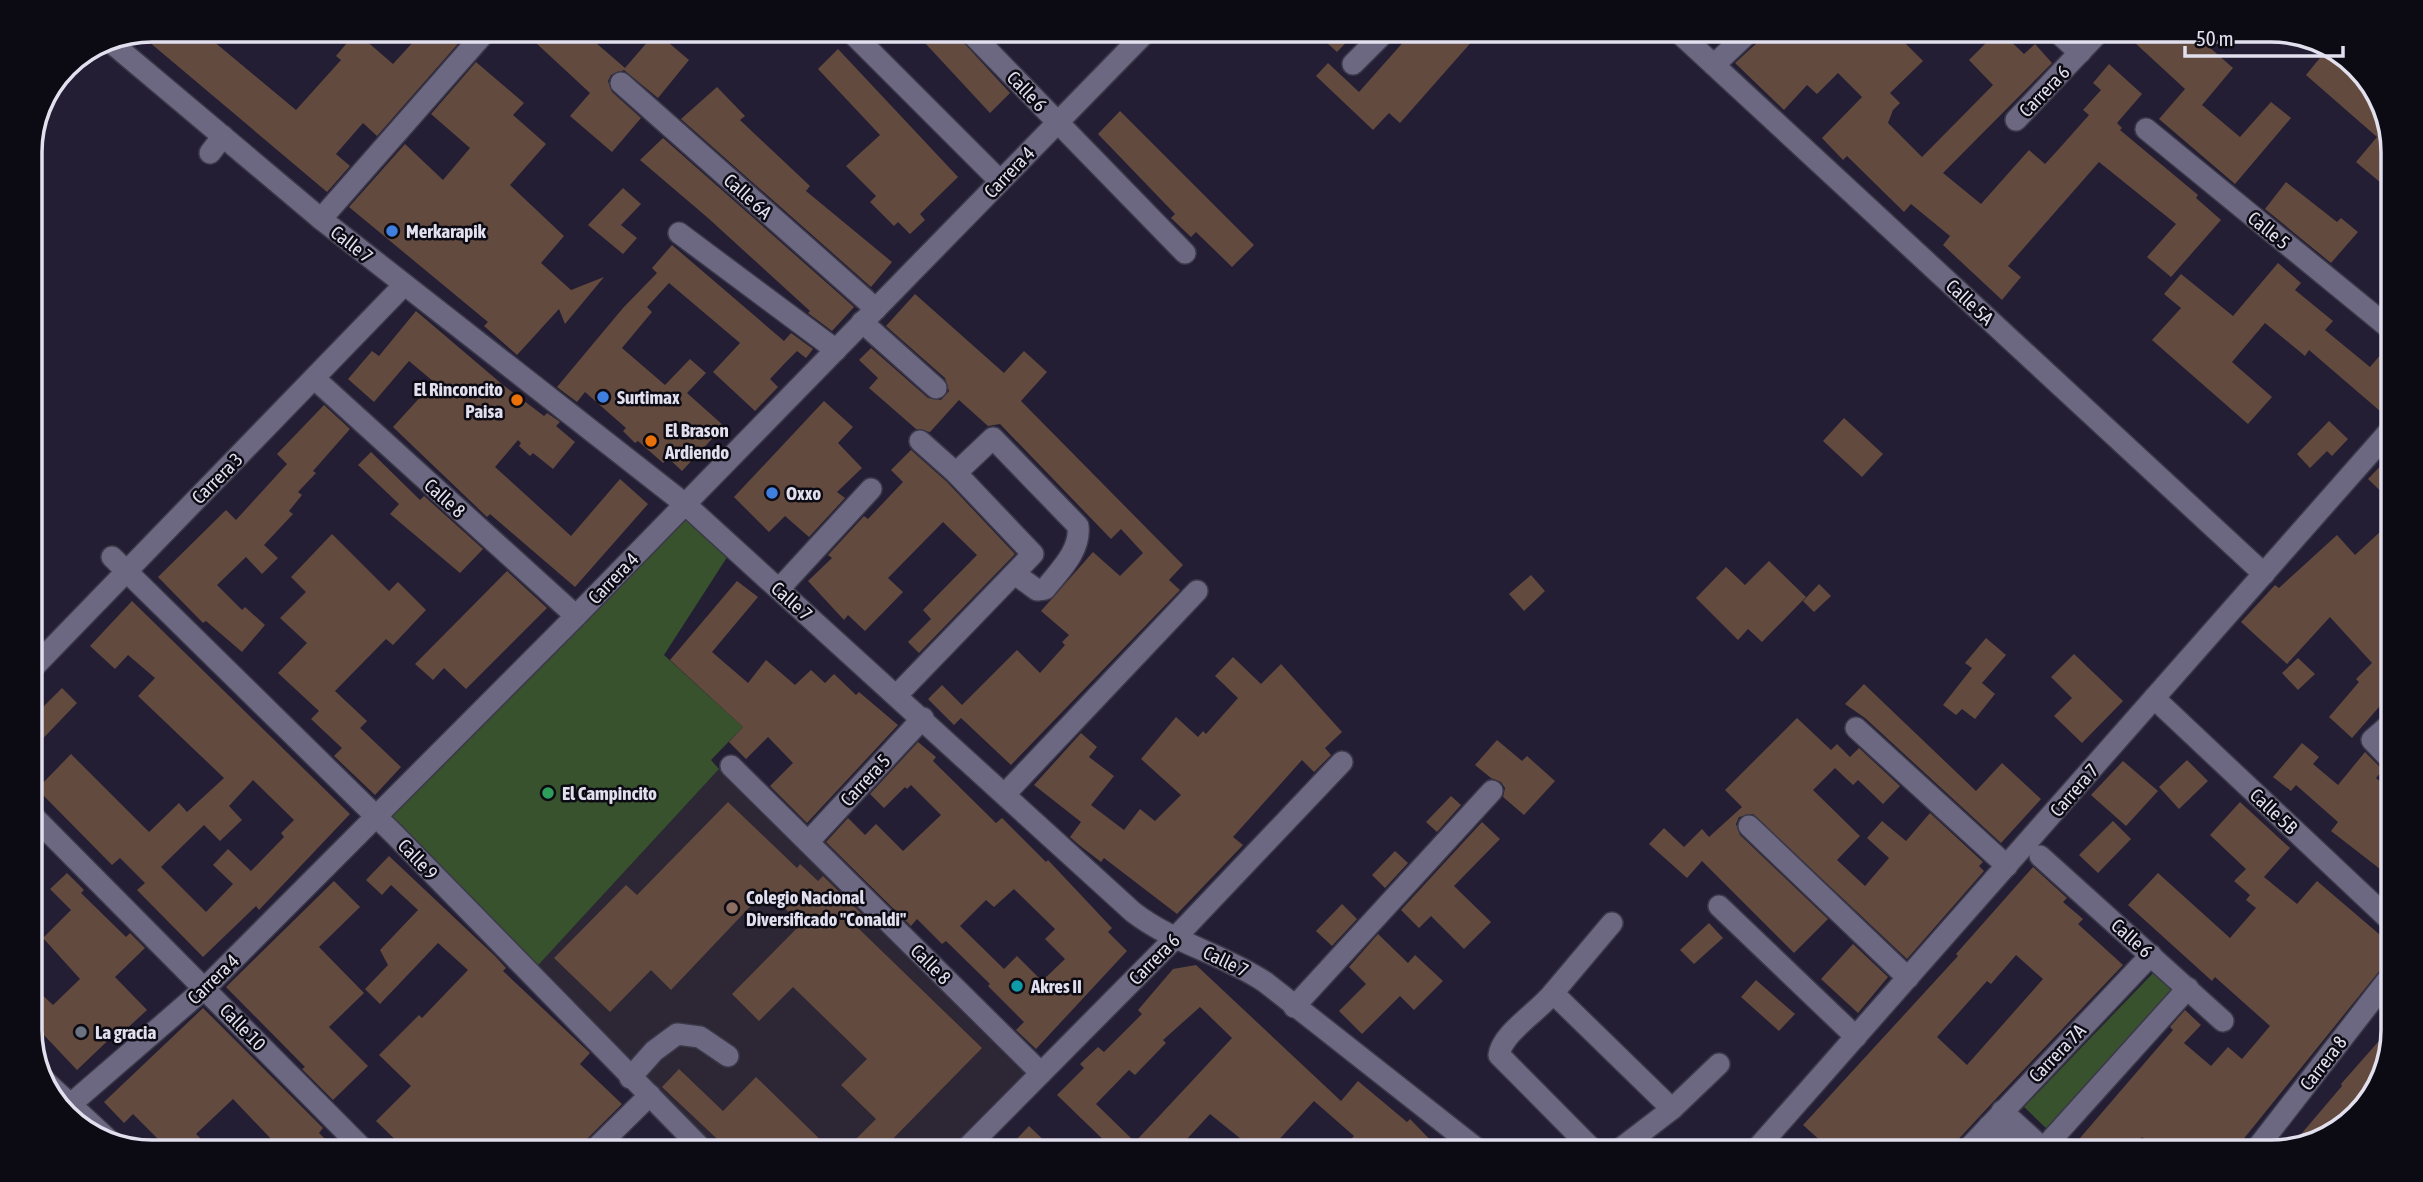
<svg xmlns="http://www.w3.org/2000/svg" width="2423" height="1182" viewBox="0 0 2423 1182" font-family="'Asap Condensed',sans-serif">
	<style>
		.education { fill: #2d2635 }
		.green { fill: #37522d }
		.building { fill: #634a3e; fill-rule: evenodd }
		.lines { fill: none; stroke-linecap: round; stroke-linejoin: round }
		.minor-casing { stroke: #3b3849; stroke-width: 24 }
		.minor { stroke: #6c6881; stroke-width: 21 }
		.shop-dot { fill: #3f7fe0; stroke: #0c0a13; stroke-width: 2.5 }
		.food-dot { fill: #e8710a; stroke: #0c0a13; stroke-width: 2.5 }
		.leisure-dot { fill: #2e9e5b; stroke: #0c0a13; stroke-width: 2.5 }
		.education-dot { fill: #8d6e63; stroke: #0c0a13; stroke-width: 2.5 }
		.culture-dot { fill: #0f9aa8; stroke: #0c0a13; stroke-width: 2.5 }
		.worship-dot { fill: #6b7280; stroke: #0c0a13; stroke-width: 2.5 }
		.labels { text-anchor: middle; stroke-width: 5; stroke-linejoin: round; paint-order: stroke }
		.street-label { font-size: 19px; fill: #e2e0ee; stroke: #0c0a13 }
		.poi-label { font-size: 19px; font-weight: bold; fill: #e2e0ee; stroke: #0c0a13; text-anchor: start }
		.rim { fill: none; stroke: #e2e0ee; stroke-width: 3.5 }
	</style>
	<rect width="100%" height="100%" fill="#231e33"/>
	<polygon class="education" points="731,766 1041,1073 963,1152 705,1152 530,974 719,769"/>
	<g class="green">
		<polygon points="685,504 733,548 664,655 743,727 711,760 719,769 530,974 375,817"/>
		<polygon points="2155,971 2174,990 2048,1130 2024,1107"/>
	</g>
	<g class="building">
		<polygon points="157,30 200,30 296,110 341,60 336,56 356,32 393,64 424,30 470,30 377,136 363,123 336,154 350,166 327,192 148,41"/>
		<polygon points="522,30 581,30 625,68 656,32 689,60 658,98 624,70 611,75 608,81 612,92 641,118 612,152 570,116 590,93"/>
		<polygon points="913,30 952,30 1010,93 990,113"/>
		<polygon points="1313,30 1358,30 1337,52"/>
		<polygon points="1414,30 1482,30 1400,123 1389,113 1373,130 1316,76 1328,63 1359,92"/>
		<polygon points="1764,30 1892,30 1923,61 1890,93 1900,103 1893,110 1888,123 1922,157 1993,85 1969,60 1999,30 2024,54 2035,44 2052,63 1943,173 1981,204 2029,150 2045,164 2057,151 2089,115 2083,110 2101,90 2093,83 2109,64 2142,94 2117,123 2122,128 2120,130 2198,195 2196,198 2221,220 2171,277 2147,257 2176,224 2099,162 2008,266 2021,277 2002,300 1943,245 1950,236 1911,204 1904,212 1847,156 1843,160 1822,138 1862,97 1838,73 1817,94 1807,85 1784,110 1735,63 1760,40"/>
		<polygon points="2145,30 2207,30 2199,38 2233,68 2202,105 2240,137 2271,102 2291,118 2235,184 2159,119 2185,89 2134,42"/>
		<polygon points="2328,48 2345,62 2341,67 2379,102 2393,144 2393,193 2356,162 2377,137 2306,75"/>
		<polygon points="838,49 958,177 920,214 925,220 910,234 898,222 894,226 870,202 876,196 846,166 880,135 818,69"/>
		<polygon points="476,62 524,103 513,115 546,144 510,185 564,236 541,263 571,290 604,277 565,324 559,309 517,355 484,326 488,322 349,207 405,144 443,180 470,148 431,114"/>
		<polygon points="717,87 745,116 740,120 810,186 806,191 892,262 871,287 681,119"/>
		<polygon points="1120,111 1254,245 1232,267 1196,232 1191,237 1171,218 1175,214 1098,134"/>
		<polygon points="663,138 854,307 832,331 808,313 810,311 708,218 640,160"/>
		<polygon points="2286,182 2337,222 2341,218 2358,232 2331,263 2265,209"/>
		<polygon points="623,188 641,204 621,225 637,238 623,254 588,225"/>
		<polygon points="672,245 784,341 791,333 813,349 806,358 797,351 785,363 770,379 778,387 755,411 713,372 740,343 669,283 647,307 652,312 622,348 665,385 690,359 706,373 687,393 724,426 682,471 668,458 663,463 638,441 635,443 623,431 626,428 585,392 577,402 557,387 623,308 657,273 652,268"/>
		<polygon points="2278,263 2301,283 2295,290 2333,321 2325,330 2370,367 2382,353 2393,363 2393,395 2380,411 2309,350 2305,356 2265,323 2232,362 2272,397 2248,424 2152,340 2181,308 2164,294 2181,274 2233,316"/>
		<polygon points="915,294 1004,373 1024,351 1047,372 1021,401 1183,565 1169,580 1180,590 1011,765 961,718 954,725 928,699 942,685 962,705 1017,650 1040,673 1065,645 1062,642 1069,635 1041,611 1093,552 1120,576 1143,553 1121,529 1111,539 1000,424 988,426 959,400 930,432 916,429 869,388 878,378 859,360 871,348 928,398 941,400 949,391 945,378 886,326"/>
		<polygon points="416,311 503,385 544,416 547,413 560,422 556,426 575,442 553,469 533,453 530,456 519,446 521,443 518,440 495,467 571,536 620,479 648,504 575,587 490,514 487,517 393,427 434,382 409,361 374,402 348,379 372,351 379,356"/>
		<polygon points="824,401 853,427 838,443 862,468 837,492 845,498 809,537 785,516 769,532 734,497"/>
		<polygon points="324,405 350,429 313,471 316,473 298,492 302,495 289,511 293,514 264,545 278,558 262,574 246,557 217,585 242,610 245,607 265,625 242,652 206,621 203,623 158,577 226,510 236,520 287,464 277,454"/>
		<polygon points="1844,418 1883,454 1862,477 1823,441"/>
		<polygon points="2329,421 2348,439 2332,456 2327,451 2310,468 2297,454"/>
		<polygon points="911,450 947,482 1015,554 919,653 908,642 931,619 923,610 977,555 943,522 888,578 903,592 865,631 848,615 844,620 808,581 832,558 828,555 864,516 868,519 903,482 891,470"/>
		<polygon points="371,452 420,500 424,496 483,549 460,573 390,514 399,504 358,465"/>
		<polygon points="2393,453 2393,503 2368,479"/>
		<polygon points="2393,520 2393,691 2352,738 2329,717 2359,682 2356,679 2372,663 2330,617 2287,664 2241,622 2275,585 2279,588 2337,535 2355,555"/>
		<polygon points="332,534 389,591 398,582 426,610 393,645 386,639 335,691 367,721 360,728 401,767 375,795 334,756 342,748 311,719 319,711 278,673 307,643 280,618 306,592 291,577"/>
		<polygon points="1769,561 1806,597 1762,642 1748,629 1738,640 1696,598 1726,567 1745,585"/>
		<polygon points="507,571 547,608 466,689 444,668 433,680 415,664"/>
		<polygon points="1531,575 1545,591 1524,611 1509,594"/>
		<polygon points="737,581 758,597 712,652 748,683 766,660 795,685 811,670 825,683 834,674 856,695 859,692 898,725 807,823 770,786 793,763 768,737 746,759 729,742 743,727 670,660"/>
		<polygon points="1819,584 1831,596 1814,612 1803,601"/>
		<path d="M132,601L350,814L259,910L256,906L203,957L137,890L145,883L120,858L112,865L37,789L71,754L149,832L179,803L187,812L224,778L138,696L155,678L128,655L115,669L90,646ZM253,780L294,820L281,833L284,837L251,871L228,849L213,865L233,884L206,912L161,867L204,825L220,841L242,820L229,806Z"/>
		<polygon points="1986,638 2006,655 1982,683 1995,694 1975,719 1962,709 1956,715 1943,705 1972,668 1965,663"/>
		<polygon points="2074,654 2123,701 2082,743 2054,716 2072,698 2051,677"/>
		<polygon points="1233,657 1261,684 1281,664 1342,732 1325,748 1331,755 1314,772 1302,760 1233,837 1243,845 1177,914 1104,858 1101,862 1079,845 1070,837 1081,822 1034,785 1081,733 1097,747 1089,757 1114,776 1091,805 1124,830 1140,809 1155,821 1181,795 1141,759 1176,717 1198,737 1203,731 1206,734 1238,698 1215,676"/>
		<polygon points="2298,658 2315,674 2298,690 2282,673"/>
		<polygon points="1864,684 1976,791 2002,763 2041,799 2001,843 1865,718 1845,704"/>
		<polygon points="62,688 77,703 30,752 30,720"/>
		<polygon points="1797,718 1831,750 1837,744 1850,757 1859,748 1900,786 1883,804 1858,780 1853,785 1835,768 1813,790 1860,836 1837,860 1865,886 1889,858 1867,838 1882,821 1906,841 1930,813 1983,862 1979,866 1984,871 1907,959 1753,814 1739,817 1736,824 1740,835 1828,919 1794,953 1702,861 1687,878 1649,844 1664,828 1684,847 1702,829 1709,837 1742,807 1725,790"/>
		<polygon points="1497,740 1522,761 1527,756 1555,781 1524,815 1503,797 1505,788 1501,782 1491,778 1475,765"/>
		<path d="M918,742L936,757L933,761L996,823L1002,818L1046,862L1048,860L1112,928L1108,932L1127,951L1036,1049L1016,1030L1024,1022L988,986L990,984L946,941L942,944L917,919L911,926L826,842L848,818L865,835L876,824L903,851L941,815L911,785L907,789L905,787L884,808L870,794ZM1014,889L1055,929L1045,939L1065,959L1042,981L1017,956L1004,969L960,926L986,900L994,907Z"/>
		<polygon points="2302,743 2319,757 2313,764 2338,785 2365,752 2383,770 2376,778 2393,792 2393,879 2331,831 2338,822 2296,785 2291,791 2273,777"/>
		<polygon points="2187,760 2208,781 2179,809 2159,787"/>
		<polygon points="2123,761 2158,791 2126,826 2091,795"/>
		<polygon points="1451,796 1461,805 1437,832 1426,822"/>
		<polygon points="728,802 797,868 800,864 818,881 823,876 866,918 857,927 982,1048 880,1152 843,1152 876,1119 841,1085 867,1059 793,987 759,1021 732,994 801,924 766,890 671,990 651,970 610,1012 554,958 626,885 637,895"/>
		<polygon points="2240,802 2290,848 2264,877 2297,904 2317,881 2393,946 2393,954 2233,1152 2160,1152 2142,1137 2129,1152 2068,1152 2173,1030 2170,1027 2185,1010 2201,1025 2184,1043 2211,1066 2228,1047 2242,1059 2270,1026 2215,977 2212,981 2128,905 2158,873 2230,938 2256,908 2246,900 2250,895 2234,881 2246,869 2210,835"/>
		<polygon points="2113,821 2131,839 2098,873 2079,855"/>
		<polygon points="1482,822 1500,839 1454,886 1491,922 1464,949 1431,916 1419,928 1401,910"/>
		<polygon points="1395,851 1408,863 1385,888 1372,875"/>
		<polygon points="389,856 495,956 506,968 503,971 590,1053 580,1064 622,1104 583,1143 579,1152 408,1152 376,1121 411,1086 379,1055 419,1015 422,1018 468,970 438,943 380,1004 365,989 388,965 380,950 418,910 391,885 382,895 366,880"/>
		<path d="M2033,867L2067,898L2063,902L2083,919L2078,924L2123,965L1992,1103L1955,1143L1952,1152H1833L1803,1125L1958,956L1956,954ZM2016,955L2043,979L1967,1065L1937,1037L1987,981L1991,984Z"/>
		<polygon points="67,873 84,890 81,893 126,937 130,933 145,948 115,977 147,1010 122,1033 119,1030 77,1070 42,1033 32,1043 30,1039 30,1001 39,992 53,1005 80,979 43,938 71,910 50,889"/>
		<polygon points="334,881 360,907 319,947 364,993 329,1027 368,1066 333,1100 302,1069 305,1067 226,987"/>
		<polygon points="1342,904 1357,919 1332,946 1316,931"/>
		<polygon points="1709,923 1723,938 1694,964 1680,950"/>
		<polygon points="1378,934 1408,963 1415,955 1443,981 1414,1010 1400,996 1362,1034 1339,1011 1366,984 1349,967"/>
		<polygon points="1853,944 1888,977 1858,1013 1821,979"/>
		<path d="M1196,965L1341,1101L1358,1081L1407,1122L1410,1119L1442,1152H1415L1407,1144L1397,1152H1339L1354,1136L1314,1101L1276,1143L1287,1152H1257L1210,1114L1175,1152H1116L1057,1095L1084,1068L1080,1064L1098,1047L1104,1052L1142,1014L1138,1010L1173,969ZM1200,1007L1232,1038L1135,1142L1096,1104L1129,1070L1135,1075L1166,1043L1163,1040Z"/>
		<polygon points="1756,980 1795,1014 1779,1031 1741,997"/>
		<polygon points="203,1008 323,1128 319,1133 338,1152 258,1152 272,1140 233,1099 196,1134 214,1152 145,1151 158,1139 133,1114 124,1123 104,1102"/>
		<polygon points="2393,1025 2381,1084 2339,1132 2291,1146 2342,1086 2341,1084"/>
		<polygon points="679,1069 723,1111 756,1077 833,1152 731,1152 662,1087"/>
		<polygon points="1029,1126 1056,1152 1022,1152 1013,1143"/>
	</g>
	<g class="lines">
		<g class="minor-casing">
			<g id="minor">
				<polyline points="849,30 1000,181"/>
				<polyline points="968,30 1185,253"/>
				<polyline points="1676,30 2264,574"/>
				<polyline points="2055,30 2080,53"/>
				<path d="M107,39L321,219L685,504L1133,912C1173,943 1223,954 1265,982L1481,1152"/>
				<polyline points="1353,64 1387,30"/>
				<polyline points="1714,65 1751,30"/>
				<polyline points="621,83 876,309"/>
				<polyline points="2016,120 2101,30"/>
				<polyline points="2146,129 2393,331"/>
				<polyline points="210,153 223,136"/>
				<polyline points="321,219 487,30"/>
				<polyline points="679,233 836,350"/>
				<polyline points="862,322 936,388"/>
				<polyline points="315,379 576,616"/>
				<path d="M956,473L993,438L1078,526C1081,551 1059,571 1045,589L1037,590L1015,574"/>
				<polyline points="112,557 395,835 705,1152"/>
				<polyline points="779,589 871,489"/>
				<polyline points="30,671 404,285"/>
				<polyline points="897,695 1033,554 956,473 920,441"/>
				<polyline points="2154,698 2393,923"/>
				<polyline points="1856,728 2007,866"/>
				<polyline points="2393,733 2387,727 2372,740 2393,762"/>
				<polyline points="731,766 1041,1073"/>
				<polyline points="1005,794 1197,591"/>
				<polyline points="30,813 366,1152"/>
				<polyline points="1749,826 1908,978"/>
				<polyline points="808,842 923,718"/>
				<polyline points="2040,856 2223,1021"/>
				<polyline points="1719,906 1856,1037"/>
				<polyline points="1553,993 1612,923"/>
				<polyline points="1294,1007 1492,791"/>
				<polyline points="630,1078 654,1051 677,1034 700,1037 728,1056"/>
				<polyline points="44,1080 112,1143"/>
				<polyline points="64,1110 205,988 576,616 1148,30"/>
				<polyline points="2002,1111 2047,1152"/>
				<polyline points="1989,1126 2018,1152"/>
				<polyline points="2043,1149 2188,988"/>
				<polyline points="592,1152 650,1095"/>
				<polyline points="963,1152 1175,938 1342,762"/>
				<path d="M1595,1152L1499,1055C1502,1033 1538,1012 1553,993L1672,1109"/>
				<polyline points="1616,1152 1672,1109 1719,1064"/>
				<polyline points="1754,1152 2393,427"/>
				<polyline points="1965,1152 2151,955"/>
				<polyline points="2254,1152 2393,973"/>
			</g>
		</g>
		<use href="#minor" class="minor"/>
	</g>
	<g class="shop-dot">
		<circle cx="392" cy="231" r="7"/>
		<circle cx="603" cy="397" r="7"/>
		<circle cx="772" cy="493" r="7"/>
	</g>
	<g class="food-dot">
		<circle cx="517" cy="400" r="7"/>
		<circle cx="651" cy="441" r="7"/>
	</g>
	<circle class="leisure-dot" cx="548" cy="793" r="7"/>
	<circle class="education-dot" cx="732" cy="908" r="7"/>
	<circle class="culture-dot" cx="1017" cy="986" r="7"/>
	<circle class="worship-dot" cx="81" cy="1032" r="7"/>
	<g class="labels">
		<g class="street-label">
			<text transform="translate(1027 91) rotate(46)" y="7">Calle 6</text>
			<text transform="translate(2044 91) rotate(-46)" y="7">Carrera 6</text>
			<text transform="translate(1009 172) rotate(-46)" y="7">Carrera 4</text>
			<text transform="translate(748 196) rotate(42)" y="7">Calle 6A</text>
			<text transform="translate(2269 230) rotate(39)" y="7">Calle 5</text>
			<text transform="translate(352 244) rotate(38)" y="7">Calle 7</text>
			<text transform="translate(1970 302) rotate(43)" y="7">Calle 5A</text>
			<text transform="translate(217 478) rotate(-45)" y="7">Carrera 3</text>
			<text transform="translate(445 498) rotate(42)" y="7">Calle 8</text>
			<text transform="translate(613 578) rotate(-46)" y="7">Carrera 4</text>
			<text transform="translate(792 601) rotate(42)" y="7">Calle 7</text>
			<text transform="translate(865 780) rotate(-47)" y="7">Carrera 5</text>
			<text transform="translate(2074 790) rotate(-49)" y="7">Carrera 7</text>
			<text transform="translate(2274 811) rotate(43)" y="7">Calle 5B</text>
			<text transform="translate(418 859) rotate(46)" y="7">Calle 9</text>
			<text transform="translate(2132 938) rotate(42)" y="7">Calle 6</text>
			<text transform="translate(1154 959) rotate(-45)" y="7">Carrera 6</text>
			<text transform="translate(1226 961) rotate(26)" y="7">Calle 7</text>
			<text transform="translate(931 964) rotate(45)" y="7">Calle 8</text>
			<text transform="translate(213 979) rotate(-44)" y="7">Carrera 4</text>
			<text transform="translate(243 1027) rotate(46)" y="7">Calle 10</text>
			<text transform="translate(2057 1053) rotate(-46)" y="7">Carrera 7A</text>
			<text transform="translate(2323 1063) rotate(-52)" y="7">Carrera 8</text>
		</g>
		<g class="poi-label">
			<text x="406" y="238">Merkarapik</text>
			<text x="503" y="396" text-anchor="end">El Rinconcito<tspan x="503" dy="22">Paisa</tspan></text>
			<text x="617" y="404">Surtimax</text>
			<text x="665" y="437">El Brason<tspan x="665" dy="22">Ardiendo</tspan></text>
			<text x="786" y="500">Oxxo</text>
			<text x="562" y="800">El Campincito</text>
			<text x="746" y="904">Colegio Nacional<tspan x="746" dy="22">Diversificado "Conaldi"</tspan></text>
			<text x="1031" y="993">Akres II</text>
			<text x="95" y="1039">La gracia</text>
		</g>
	</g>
	<path d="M0 0H2423V1182H0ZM152 42H2271A110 110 0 0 1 2381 152V1030A110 110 0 0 1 2271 1140H152A110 110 0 0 1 42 1030V152A110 110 0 0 1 152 42Z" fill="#0c0a13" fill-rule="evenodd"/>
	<path class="rim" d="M152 42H2271A110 110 0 0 1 2381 152V1030A110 110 0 0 1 2271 1140H152A110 110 0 0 1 42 1030V152A110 110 0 0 1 152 42Z"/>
	<path d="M2185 46v10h158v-10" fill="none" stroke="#e2e0ee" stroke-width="3.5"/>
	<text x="2196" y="46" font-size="21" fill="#e2e0ee" stroke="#0c0a13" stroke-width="5" paint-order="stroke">50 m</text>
</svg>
